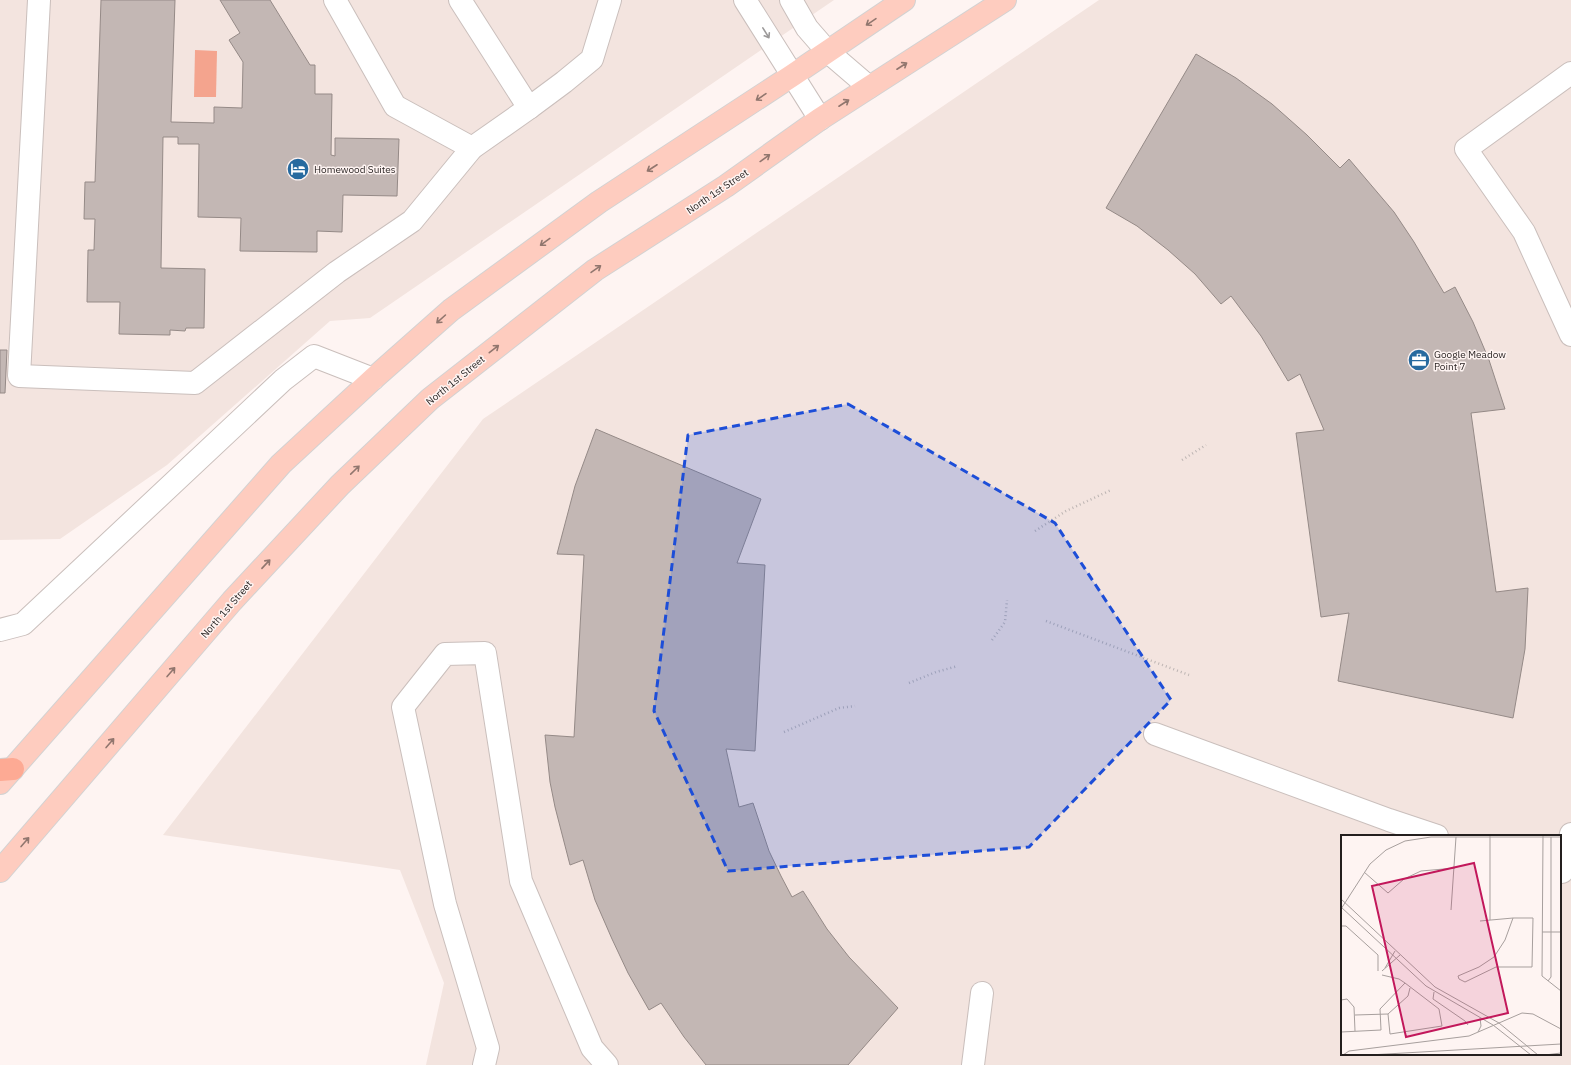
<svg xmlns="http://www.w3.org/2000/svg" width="1571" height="1065" viewBox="0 0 1571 1065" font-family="'IBM Plex Sans',sans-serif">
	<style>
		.built { fill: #f3e4df; fill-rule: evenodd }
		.water { fill: #f4a48e }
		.building { fill: #c3b7b4; stroke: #958a87 }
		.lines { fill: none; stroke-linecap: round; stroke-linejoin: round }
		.minor-casing { stroke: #cabfbc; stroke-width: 24 }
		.major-casing { stroke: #d3d2d2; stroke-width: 24 }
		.highway-casing { stroke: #d3d2d2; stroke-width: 24 }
		.path { stroke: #bcb4b2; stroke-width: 2.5; stroke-dasharray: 1 3; stroke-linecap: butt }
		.minor { stroke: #fff; stroke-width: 22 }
		.major { stroke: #feccbf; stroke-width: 22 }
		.highway { stroke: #fdaa94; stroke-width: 22 }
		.oneway { stroke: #91766e }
		.oneway2 { stroke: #9c9a9a }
		.marked { fill: #1d4ed8; fill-opacity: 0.2; stroke: #1d4ed8; stroke-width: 3; stroke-dasharray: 8 5; stroke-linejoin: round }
		.labels { text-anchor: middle; stroke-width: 3; stroke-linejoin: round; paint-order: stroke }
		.poi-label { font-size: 10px; fill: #241f1e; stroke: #fef4f2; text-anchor: start }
		.street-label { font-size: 10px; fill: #241f1e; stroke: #fef4f2 }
		.inset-road { fill: none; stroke: #a79f9d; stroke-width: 1 }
		.view { fill: #c2185b; fill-opacity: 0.15; stroke: #c2185b; stroke-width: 2 }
		.inset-edge { fill: none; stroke: #241f1e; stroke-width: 2 }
	</style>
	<rect width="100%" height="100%" fill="#fef4f2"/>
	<g class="built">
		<polygon points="0,0 834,0 370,318 330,321 167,465 60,539 0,540"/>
		<path d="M1099,0H1571V1065H426L444,983L400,870L163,835L483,419ZM1342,836H1560V1054H1342Z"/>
	</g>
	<polygon class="water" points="195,50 217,51 216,97 194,97"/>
	<g class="building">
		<polygon points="101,0 175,0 171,122 214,123 214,107 242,108 243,62 229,40 240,33 220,0 270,0 310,65 315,65 315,94 332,94 331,155 335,156 335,138 399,139 397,196 343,195 342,232 317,231 317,252 240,251 241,218 198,217 199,144 178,144 178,137 163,137 161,268 205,269 204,328 186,328 185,331 170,330 170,335 119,334 120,302 87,302 88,250 94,250 95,219 84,219 85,182 95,182"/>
		<polygon points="1196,54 1236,78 1272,104 1307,135 1340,168 1349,159 1394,212 1414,242 1444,293 1455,287 1473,322 1489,360 1505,409 1471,413 1496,592 1528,588 1525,649 1513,718 1338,681 1349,613 1321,617 1296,433 1324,430 1300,374 1288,381 1261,336 1231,296 1221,304 1195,274 1168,250 1137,226 1106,208"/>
		<polygon points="0,350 7,350 5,393 0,393"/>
		<polygon points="596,429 761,499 737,563 765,565 755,751 726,749 739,807 753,803 769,851 781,876 792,897 803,891 827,929 849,957 898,1008 848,1065 706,1065 684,1037 661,1003 649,1010 628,973 612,939 595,900 583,860 570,865 555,807 550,782 545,735 574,737 584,555 557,554 575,486"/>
	</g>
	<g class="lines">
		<g class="minor-casing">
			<g id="minor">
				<polyline points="39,0 19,376 195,383 337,272 412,221 472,148 529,108"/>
				<polyline points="335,0 395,106 472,148"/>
				<polyline points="460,0 529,108 564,82 592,59 610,0"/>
				<polyline points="745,0 820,119"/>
				<polyline points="791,0 807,28 827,51 869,87"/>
				<polyline points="1571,73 1466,149 1524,232 1571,335"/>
				<polyline points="0,630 23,624 283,380 314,356 373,379"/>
				<polyline points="1155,734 1389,820 1437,836"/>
				<polyline points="1562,872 1571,834"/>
				<polyline points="484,1065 488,1048 445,904 403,707 445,654 485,653 521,881 592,1048 607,1065"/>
				<polyline points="973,1065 982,993"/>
			</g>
		</g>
		<g class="major-casing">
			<g id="major">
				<polyline points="0,783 281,464 373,379 451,310 599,202 793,75 904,0"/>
				<polyline points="0,871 232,601 340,485 430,399 595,270 726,186 820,119 1005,0"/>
			</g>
		</g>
		<g class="highway-casing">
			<polyline id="highway" points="0,770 13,769"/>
		</g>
		<g class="path">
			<polyline points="1182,460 1206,445"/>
			<polyline points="1035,531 1066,511 1111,490"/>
			<polyline points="1046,621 1189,675"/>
			<polyline points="992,640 1005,622 1007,600"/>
			<polyline points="909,683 936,672 958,666"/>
			<polyline points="784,732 839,708 855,706"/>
		</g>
		<use href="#minor" class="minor"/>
		<use href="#major" class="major"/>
		<use href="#highway" class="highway"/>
	</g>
	<defs><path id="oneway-shaft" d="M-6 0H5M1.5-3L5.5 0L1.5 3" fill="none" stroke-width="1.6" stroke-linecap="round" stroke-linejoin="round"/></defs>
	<g class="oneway">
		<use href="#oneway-shaft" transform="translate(871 22) rotate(146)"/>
		<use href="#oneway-shaft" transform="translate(902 66) rotate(-33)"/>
		<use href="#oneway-shaft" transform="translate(761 97) rotate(146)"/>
		<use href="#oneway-shaft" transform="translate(844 103) rotate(-33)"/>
		<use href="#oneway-shaft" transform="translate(765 158) rotate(-36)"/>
		<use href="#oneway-shaft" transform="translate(652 168) rotate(147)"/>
		<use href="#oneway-shaft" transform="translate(545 242) rotate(144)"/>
		<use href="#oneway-shaft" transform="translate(596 269) rotate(-35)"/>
		<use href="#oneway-shaft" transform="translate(441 319) rotate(138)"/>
		<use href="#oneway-shaft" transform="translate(494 349) rotate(-38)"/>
		<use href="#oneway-shaft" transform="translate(355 470) rotate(-44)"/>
		<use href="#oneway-shaft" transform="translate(266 564) rotate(-47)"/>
		<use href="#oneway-shaft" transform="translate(171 672) rotate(-49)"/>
		<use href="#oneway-shaft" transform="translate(110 743) rotate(-49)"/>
		<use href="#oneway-shaft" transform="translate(25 842) rotate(-49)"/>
	</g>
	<use class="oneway2" href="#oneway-shaft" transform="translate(766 33) rotate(58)"/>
	<path class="marked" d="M848,404L1055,523L1171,700L1029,847L728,871L654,711L688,435Z"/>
	<defs>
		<g id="hotel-disc" transform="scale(1.15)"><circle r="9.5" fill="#276a9f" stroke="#fef4f2"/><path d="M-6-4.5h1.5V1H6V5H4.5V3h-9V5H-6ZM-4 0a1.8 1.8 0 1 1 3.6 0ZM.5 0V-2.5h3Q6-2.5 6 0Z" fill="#fff"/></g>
		<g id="office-disc" transform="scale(1.15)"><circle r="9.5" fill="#276a9f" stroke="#fef4f2"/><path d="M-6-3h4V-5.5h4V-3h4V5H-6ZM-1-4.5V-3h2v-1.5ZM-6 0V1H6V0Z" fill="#fff"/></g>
	</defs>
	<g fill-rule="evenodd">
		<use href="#hotel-disc" x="298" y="169"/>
		<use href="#office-disc" x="1419" y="360"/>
	</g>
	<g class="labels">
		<g class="poi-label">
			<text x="314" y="173">Homewood Suites</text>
			<text x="1434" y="358">Google Meadow<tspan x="1434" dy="12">Point 7</tspan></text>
		</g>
		<g class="street-label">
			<text transform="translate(717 191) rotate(-34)" y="4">North 1st Street</text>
			<text transform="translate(455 380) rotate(-39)" y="4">North 1st Street</text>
			<text transform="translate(226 609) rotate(-49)" y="4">North 1st Street</text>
		</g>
	</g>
	<g transform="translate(1341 835)">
		<rect width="220" height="220" fill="#fef4f2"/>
		<path class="inset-road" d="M149,1V85M202,1L201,141L220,156M23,37L47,58L63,44L80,36L114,33M0,64L94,152L158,188L197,220M0,72L85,151L152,190L190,220M0,74L29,29L45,15L64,6L90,2H220M110,75L115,2M139,86L172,83H192L191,132H155L124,147L118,144L117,141L138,132L153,122L164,105L172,83M0,91H5L37,120V136M201,97H220M44,133L54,116M41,136L59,120M207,146L210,142V2M93,157L92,164L124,186L127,190M0,165L6,164L13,172L14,196M47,179L67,161L69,153M14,180L47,179L49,199L101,191L98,174L64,148M0,197L40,195L39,174L64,148L58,144L41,140M137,197L140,191L139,183M2,220L8,216L128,201L181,178L192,179L220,194M28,220L220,209M204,220L220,218"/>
		<path class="view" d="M133,28L167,178L65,202L31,51Z"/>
		<rect width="220" height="220" class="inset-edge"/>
	</g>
</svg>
